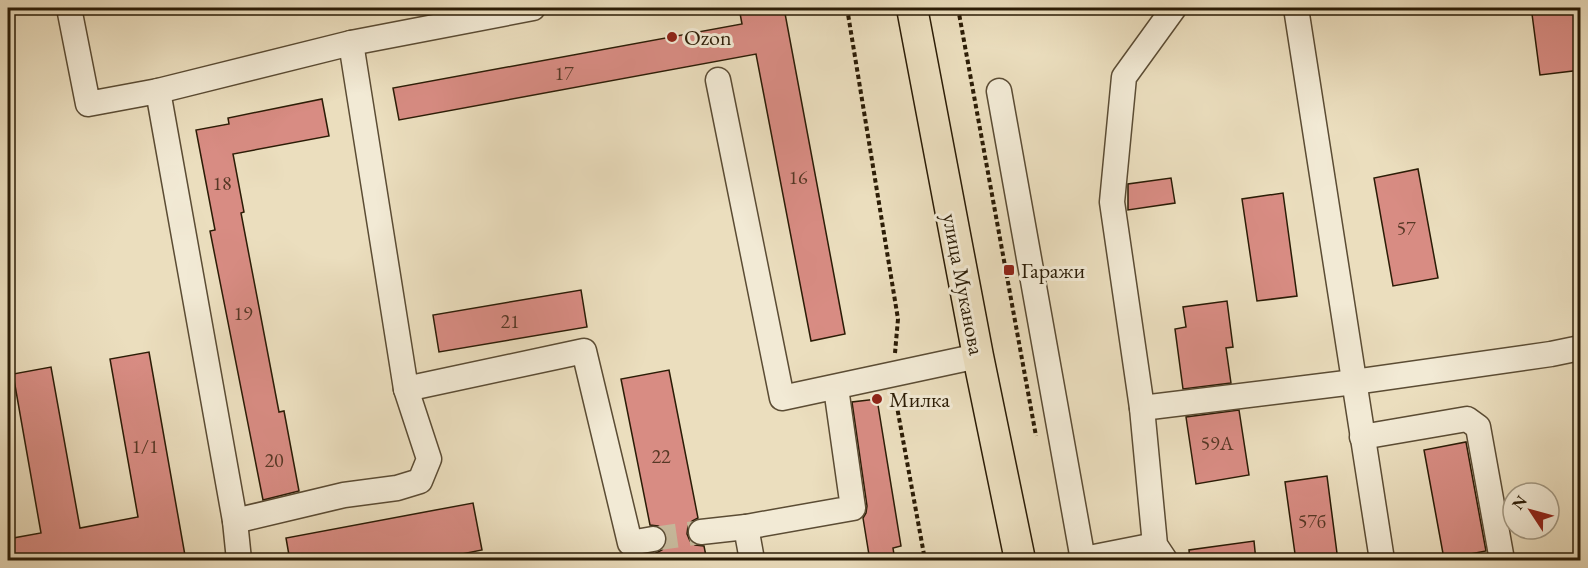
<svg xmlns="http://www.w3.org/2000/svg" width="1588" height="568" viewBox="0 0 1588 568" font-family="'EB Garamond',serif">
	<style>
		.building { fill: #d88c83; stroke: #2b1c06; stroke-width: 1.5 }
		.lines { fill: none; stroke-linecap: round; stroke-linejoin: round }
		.minor-tunnel { stroke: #c5b799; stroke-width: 24; stroke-dasharray: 24 12; stroke-linecap: butt }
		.minor-casing { stroke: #5b4c34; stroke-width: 27 }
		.major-casing { stroke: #2b1c06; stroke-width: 33 }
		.path { stroke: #2b1c06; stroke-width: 4; stroke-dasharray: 4.5 3; stroke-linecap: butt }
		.minor { stroke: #f2ead5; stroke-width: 24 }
		.major { stroke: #ebdebe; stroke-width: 30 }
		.poi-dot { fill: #8f2418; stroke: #f2ead5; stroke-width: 2 }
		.labels { text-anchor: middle; stroke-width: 6; stroke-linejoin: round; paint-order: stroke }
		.number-label { font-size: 20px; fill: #563825 }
		.poi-label { font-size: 22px; fill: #2b1c06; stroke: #f2ead5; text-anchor: start }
		.street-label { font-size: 22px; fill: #2b1c06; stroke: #f2ead5 }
	</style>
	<rect width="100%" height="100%" fill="#ebdebe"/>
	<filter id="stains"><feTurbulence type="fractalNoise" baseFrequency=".00333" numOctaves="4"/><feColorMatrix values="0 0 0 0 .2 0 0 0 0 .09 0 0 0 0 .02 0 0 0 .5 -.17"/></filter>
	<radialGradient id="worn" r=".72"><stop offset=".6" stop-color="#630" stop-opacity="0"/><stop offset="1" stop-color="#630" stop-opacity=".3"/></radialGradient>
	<g class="building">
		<polygon points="739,8 784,8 845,334 811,341 756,54 399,120 393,88 742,24"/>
		<polygon points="1581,8 1581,70 1540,75 1532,14"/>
		<polygon points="322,99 329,136 233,154 244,212 241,213 279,412 284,411 299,491 263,500 210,231 215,230 196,130 229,124 228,118"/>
		<polygon points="1418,169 1438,278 1393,286 1374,178"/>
		<polygon points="1171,178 1175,203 1128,210 1128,184"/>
		<polygon points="1283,193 1297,296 1257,301 1242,199"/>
		<polygon points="581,290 587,327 439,352 433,315"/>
		<polygon points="1227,301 1233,347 1226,348 1231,383 1183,389 1175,329 1186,327 1183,307"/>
		<polygon points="149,352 186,561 8,561 8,539 41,533 13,374 51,367 80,528 138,517 110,359"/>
		<polygon points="669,370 698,518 692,521 688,526 687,534 690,541 695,545 704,546 707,561 657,561 656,553 662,550 666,544 667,536 664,529 658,526 650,525 621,379"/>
		<polygon points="877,399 901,546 893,548 895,561 870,561 863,518 866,513 867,506 852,402"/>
		<polygon points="1239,410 1249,475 1196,484 1186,417"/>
		<polygon points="1466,442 1486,551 1444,559 1424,450"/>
		<polygon points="1327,476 1338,561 1296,561 1285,482"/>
		<polygon points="473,503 482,550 427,561 290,561 286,538"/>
		<polygon points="1254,541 1256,561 1190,561 1189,550"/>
	</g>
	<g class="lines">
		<polyline class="minor-tunnel" points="653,539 701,532"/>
		<g class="minor-casing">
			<g id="minor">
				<polyline points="69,8 88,104 158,91 235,521 239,560"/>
				<polyline points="1296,8 1382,560"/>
				<polyline points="351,43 406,389 584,351 630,543 653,539"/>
				<polyline points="718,80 782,398 978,356"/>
				<polyline points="158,91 351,43 533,8"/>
				<polyline points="999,91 1083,560"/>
				<polyline points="1142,408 1354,382 1551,354 1580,348"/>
				<polyline points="1362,437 1467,419 1478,427 1502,560"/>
				<polyline points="235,521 344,495 397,488 420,481 429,459 406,389"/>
				<polyline points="701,532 746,527"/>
				<polyline points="752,560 746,527 853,508 836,388"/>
				<polyline points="1079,560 1155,545"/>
				<polyline points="1165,560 1155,545 1142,408 1112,202 1124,77 1174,8"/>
			</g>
		</g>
		<g class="major-casing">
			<polyline id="major" points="912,8 978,356 1020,560"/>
		</g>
		<g class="path">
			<polyline points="847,8 898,319 895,353"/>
			<polyline points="958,8 1036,436"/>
			<polyline points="895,396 925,560"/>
		</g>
		<use href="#minor" class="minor"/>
		<use href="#major" class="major"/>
	</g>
	<g class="poi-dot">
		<circle cx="672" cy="37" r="6"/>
		<rect x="1003" y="264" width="12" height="12" rx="3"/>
		<circle cx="877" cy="399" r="6"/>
	</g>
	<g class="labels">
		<g class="number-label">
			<text x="564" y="80">17</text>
			<text x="798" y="184">16</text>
			<text x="222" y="190">18</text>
			<text x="1406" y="235">57</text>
			<text x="243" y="320">19</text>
			<text x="510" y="328">21</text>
			<text x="1217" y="450">59A</text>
			<text x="145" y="453">1/1</text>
			<text x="661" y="463">22</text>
			<text x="274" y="467">20</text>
			<text x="1312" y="528">57б</text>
		</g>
		<g class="poi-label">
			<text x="684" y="45">Ozon</text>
			<text x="1021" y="278">Гаражи</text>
			<text x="889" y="407">Милка</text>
		</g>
		<g class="street-label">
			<text transform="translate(964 284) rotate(79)" y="8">улица Муканова</text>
		</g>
	</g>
	<rect width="1588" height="568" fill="none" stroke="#ebdebe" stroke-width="30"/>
	<rect x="9" y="9" width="1570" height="550" fill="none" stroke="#2b1c06" stroke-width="3"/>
	<rect x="15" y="15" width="1558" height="538" fill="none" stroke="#2b1c06" stroke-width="1.5"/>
	<g transform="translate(1531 511) rotate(306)"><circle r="28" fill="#f2ead5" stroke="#a29882" stroke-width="1.5"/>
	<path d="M0-4.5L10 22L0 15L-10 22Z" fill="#8f2418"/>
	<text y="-9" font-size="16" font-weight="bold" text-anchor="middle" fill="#2b1c06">N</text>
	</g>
	<rect width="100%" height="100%" filter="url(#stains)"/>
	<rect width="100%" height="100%" fill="url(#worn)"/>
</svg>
